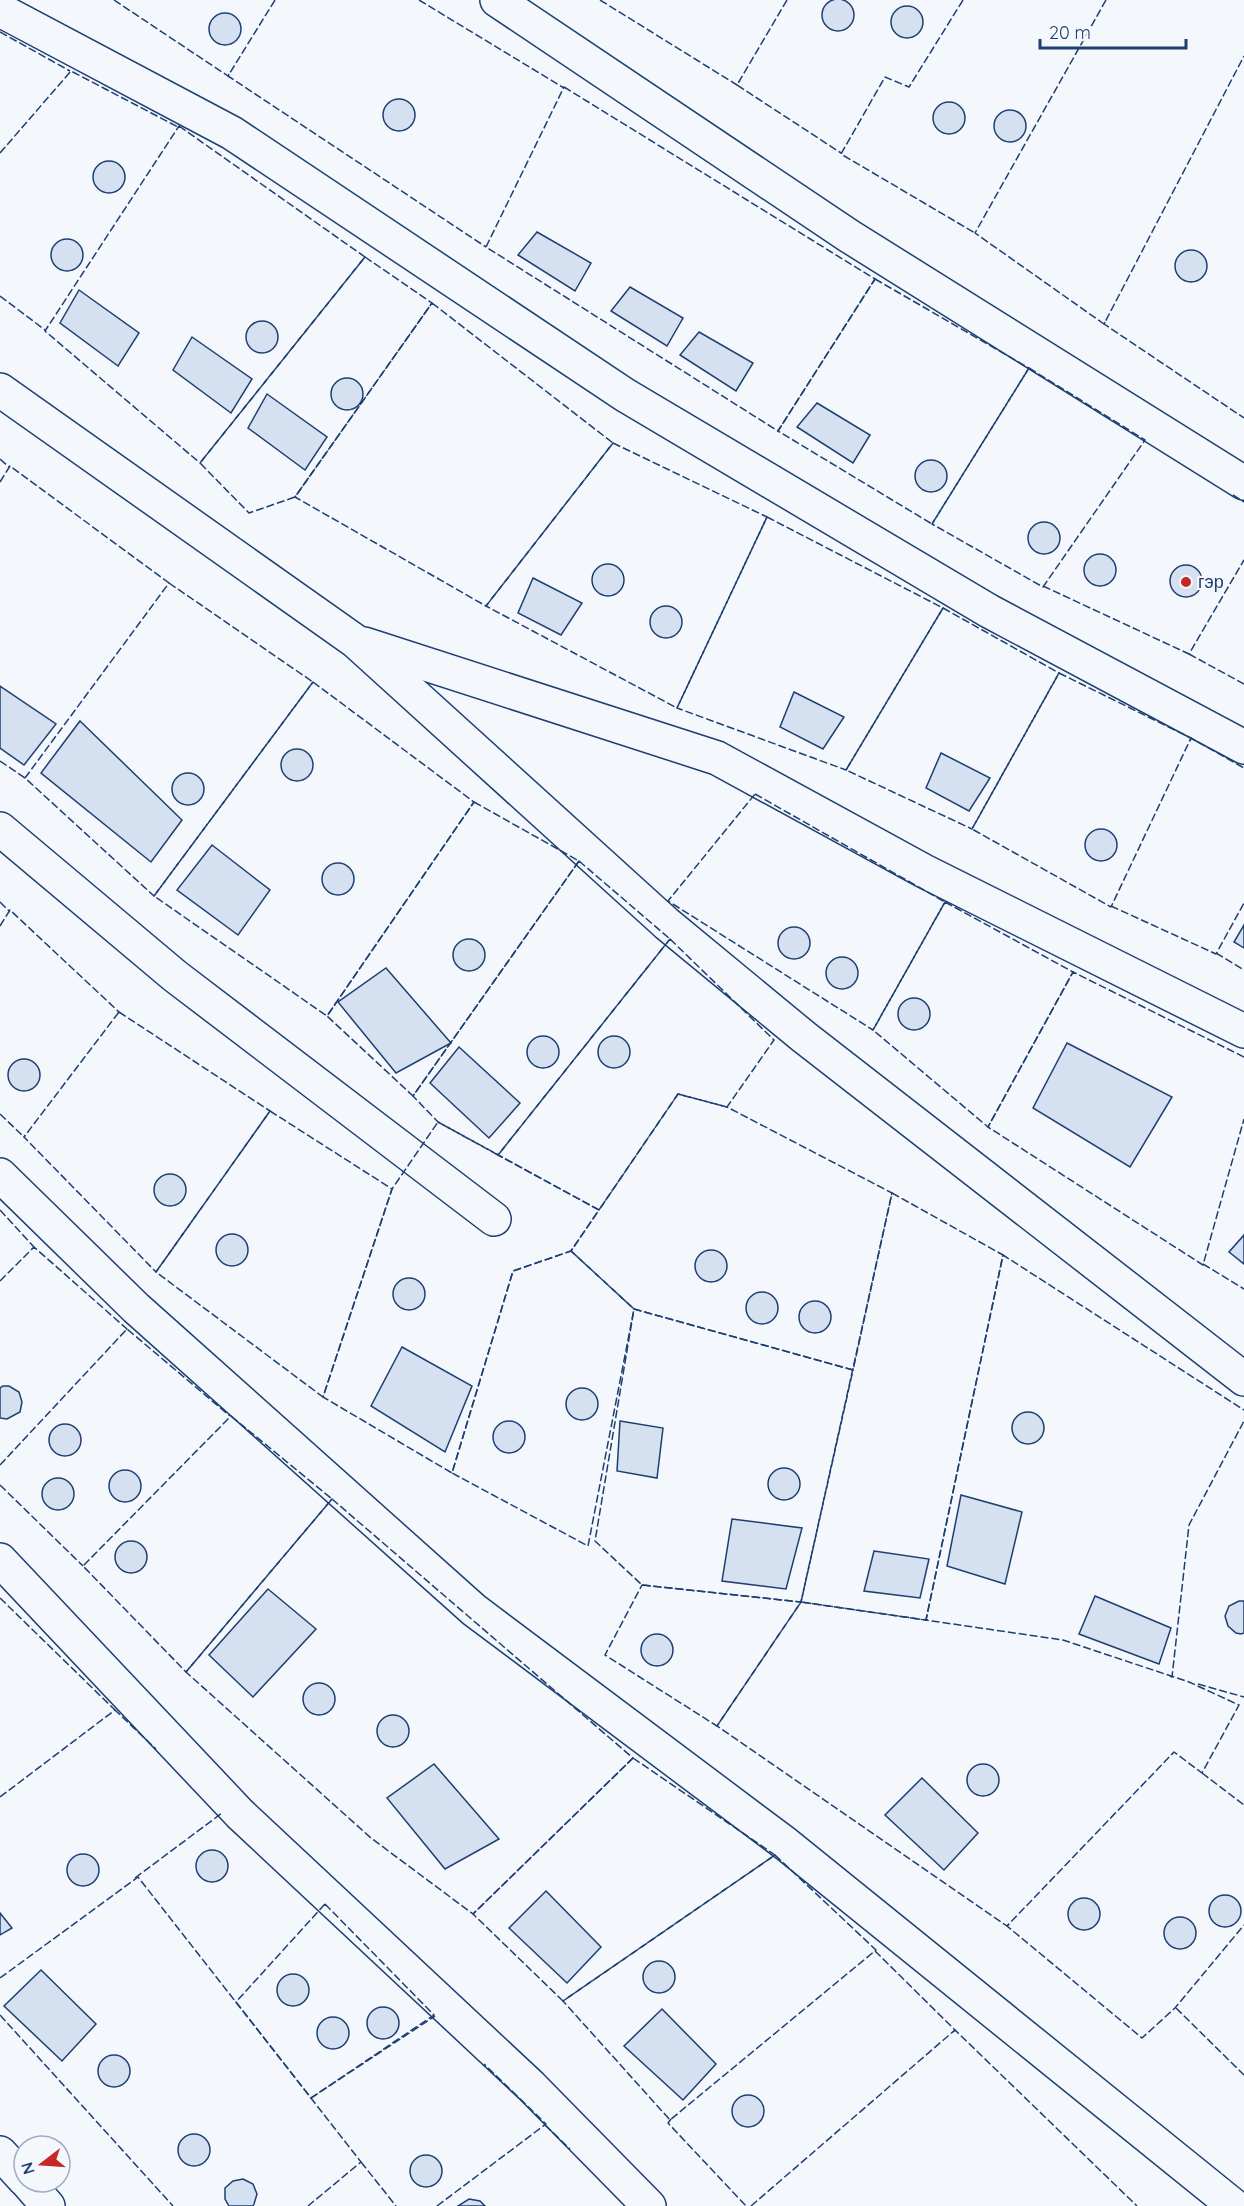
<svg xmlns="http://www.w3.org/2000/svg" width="1244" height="2206" viewBox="0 0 1244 2206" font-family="Quicksand,sans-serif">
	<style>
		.building { fill: #d5e0f0; stroke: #1d3f73; stroke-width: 1.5 }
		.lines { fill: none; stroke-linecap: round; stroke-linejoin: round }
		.street-casing { stroke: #1d3f73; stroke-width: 36 }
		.street { stroke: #f4f7fb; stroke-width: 33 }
		.fence { stroke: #1d3f73; stroke-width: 1.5; stroke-dasharray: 8 3; stroke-linecap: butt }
		.poi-dot { fill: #c62828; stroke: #f4f7fb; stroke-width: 2 }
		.labels { text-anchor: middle; stroke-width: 4.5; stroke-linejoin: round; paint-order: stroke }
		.poi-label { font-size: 18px; fill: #1d3f73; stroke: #f4f7fb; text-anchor: start }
	</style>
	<rect width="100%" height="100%" fill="#f4f7fb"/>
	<g class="building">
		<circle cx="838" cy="15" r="16"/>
		<circle cx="907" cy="22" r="16"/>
		<circle cx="225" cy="29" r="16"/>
		<circle cx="399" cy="115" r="16"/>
		<circle cx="949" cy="118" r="16"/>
		<circle cx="1010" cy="126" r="16"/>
		<circle cx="109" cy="177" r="16"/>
		<polygon points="537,232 591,263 575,291 518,255"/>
		<circle cx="67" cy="255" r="16"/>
		<circle cx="1191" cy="266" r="16"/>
		<polygon points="630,287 683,318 667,346 611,311"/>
		<polygon points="79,290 139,333 118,366 60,323"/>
		<circle cx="262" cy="337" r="16"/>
		<polygon points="699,332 753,363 736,391 680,355"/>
		<polygon points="192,337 252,379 231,413 173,370"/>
		<circle cx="347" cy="394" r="16"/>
		<polygon points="267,394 327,437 305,470 248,428"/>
		<polygon points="817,403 870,435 853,463 797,427"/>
		<circle cx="931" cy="476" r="16"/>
		<circle cx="1044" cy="538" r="16"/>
		<circle cx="1100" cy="570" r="16"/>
		<circle cx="608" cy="580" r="16"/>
		<circle cx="1186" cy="581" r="16"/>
		<polygon points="533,578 582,603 561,635 518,613"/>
		<circle cx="666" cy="622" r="16"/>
		<polygon points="0,686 56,724 24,765 0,748"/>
		<polygon points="794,692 844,717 823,749 780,727"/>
		<polygon points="80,721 182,820 151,862 41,773"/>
		<circle cx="297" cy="765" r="16"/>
		<polygon points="941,753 990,778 969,811 926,788"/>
		<circle cx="188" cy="789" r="16"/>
		<circle cx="1101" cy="845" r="16"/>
		<polygon points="212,845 270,890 238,935 177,890"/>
		<circle cx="338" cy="879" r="16"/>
		<polygon points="1244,925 1244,948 1234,942"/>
		<circle cx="794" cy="943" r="16"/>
		<circle cx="469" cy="955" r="16"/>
		<circle cx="842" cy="973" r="16"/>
		<polygon points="386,968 451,1043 396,1073 338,1002"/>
		<circle cx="914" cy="1014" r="16"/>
		<circle cx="614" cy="1052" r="16"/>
		<circle cx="543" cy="1052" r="16"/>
		<polygon points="1067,1043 1172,1097 1130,1167 1033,1108"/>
		<polygon points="459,1047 520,1103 489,1138 430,1083"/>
		<circle cx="24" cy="1075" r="16"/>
		<circle cx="170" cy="1190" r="16"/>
		<circle cx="232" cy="1250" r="16"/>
		<polygon points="1244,1235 1244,1264 1229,1252"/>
		<circle cx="711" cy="1266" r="16"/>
		<circle cx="409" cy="1294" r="16"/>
		<circle cx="762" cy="1308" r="16"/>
		<circle cx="815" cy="1317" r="16"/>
		<polygon points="402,1347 472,1386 445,1452 371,1406"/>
		<polygon points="3,1386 9,1386 19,1392 22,1402 20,1412 7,1419 0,1418 0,1388"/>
		<circle cx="582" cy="1404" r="16"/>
		<circle cx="1028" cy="1428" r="16"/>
		<circle cx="509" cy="1437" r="16"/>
		<polygon points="620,1421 663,1428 657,1478 617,1471"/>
		<circle cx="65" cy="1440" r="16"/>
		<circle cx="784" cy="1484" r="16"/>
		<circle cx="125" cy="1486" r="16"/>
		<circle cx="58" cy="1494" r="16"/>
		<polygon points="961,1495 1022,1512 1005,1584 947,1566"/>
		<polygon points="732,1519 802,1528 786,1589 722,1581"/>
		<circle cx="131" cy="1557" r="16"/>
		<polygon points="874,1551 929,1559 920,1598 864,1591"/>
		<polygon points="268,1589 316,1629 253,1697 209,1655"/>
		<polygon points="1095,1596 1171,1628 1159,1664 1079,1634"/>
		<polygon points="1239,1601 1244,1601 1244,1633 1241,1634 1236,1633 1228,1626 1225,1616 1229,1606"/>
		<circle cx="657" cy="1650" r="16"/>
		<circle cx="319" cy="1699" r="16"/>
		<circle cx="393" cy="1731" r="16"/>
		<circle cx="983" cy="1780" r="16"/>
		<polygon points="434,1764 499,1839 445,1869 387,1798"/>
		<polygon points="922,1778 978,1833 944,1870 885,1815"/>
		<circle cx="212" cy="1866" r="16"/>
		<circle cx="83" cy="1870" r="16"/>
		<polygon points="546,1891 601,1947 567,1983 509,1928"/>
		<circle cx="1225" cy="1911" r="16"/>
		<circle cx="1084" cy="1914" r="16"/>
		<polygon points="0,1913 12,1928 0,1935"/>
		<circle cx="1180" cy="1933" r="16"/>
		<circle cx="659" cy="1977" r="16"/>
		<polygon points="41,1970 96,2024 62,2061 4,2006"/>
		<circle cx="293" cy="1990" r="16"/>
		<circle cx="383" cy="2023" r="16"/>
		<polygon points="662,2009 716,2064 683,2100 624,2046"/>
		<circle cx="333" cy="2033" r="16"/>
		<circle cx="114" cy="2071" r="16"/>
		<circle cx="748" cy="2111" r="16"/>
		<circle cx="194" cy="2150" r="16"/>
		<circle cx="426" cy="2171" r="16"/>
		<polygon points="243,2179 253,2184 257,2194 254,2204 253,2206 229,2206 225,2199 225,2188 233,2181"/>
		<polygon points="469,2199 480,2201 485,2206 458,2206"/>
	</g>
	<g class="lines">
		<g class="street-casing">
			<g id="street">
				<polyline points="497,0 849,236 1244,483"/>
				<polyline points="0,10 232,133 625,395 989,611 1244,747"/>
				<polyline points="0,390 355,641 667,924 804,1037 1244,1379"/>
				<polyline points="364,644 717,758 924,871 1244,1031"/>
				<polyline points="0,829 175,976 494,1219"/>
				<polyline points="0,1175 136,1308 474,1610 786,1844 1234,2206"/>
				<polyline points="0,1560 240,1814 531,2086 649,2206"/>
				<polyline points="0,2153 24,2179"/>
				<polyline points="27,2182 48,2206"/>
			</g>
		</g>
		<use href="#street" class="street"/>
		<g class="fence">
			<polyline points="114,0 228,76 229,74"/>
			<polyline points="275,0 228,76 486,247"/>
			<polyline points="419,0 564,88"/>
			<polyline points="600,0 737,85 738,83"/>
			<polyline points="787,0 737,85 841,153"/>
			<polyline points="963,0 909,87 885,77 841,154 975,233"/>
			<polyline points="1106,0 975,233 1104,324 1244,56"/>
			<polyline points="0,32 70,71"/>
			<polygon points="564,87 875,279 778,431 486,247"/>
			<polygon points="179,126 365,257 200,463 45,331"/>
			<polyline points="0,153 71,71 178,127"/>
			<polygon points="365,257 432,303 295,497 249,513 200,463"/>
			<polygon points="875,279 1029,368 932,524 778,431"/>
			<polyline points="0,296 45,330"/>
			<polygon points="432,303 613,443 486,606 295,497"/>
			<polyline points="1105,322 1104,324 1244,418"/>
			<polygon points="1029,368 1145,440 1043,587 932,524"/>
			<polygon points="613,443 767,517 677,708 486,606"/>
			<polyline points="0,459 9,467"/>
			<polyline points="0,482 10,466 169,583 167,585"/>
			<polyline points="1233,495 1244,502"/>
			<polygon points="767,517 943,608 846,770 677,708"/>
			<polygon points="169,583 313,682 154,896 25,778"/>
			<polyline points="1043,586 1189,654 1244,560"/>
			<polygon points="943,608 1059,673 972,829 846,770"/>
			<polyline points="1189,654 1244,684"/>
			<polygon points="1059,673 1191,738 1111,907 972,829"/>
			<polygon points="313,682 474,802 327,1016 154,896"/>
			<polyline points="1190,741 1191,738 1244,768"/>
			<polyline points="0,761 25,778 26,776"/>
			<polygon points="755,794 945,902 873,1030 668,901"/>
			<polygon points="474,802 579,861 413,1096 327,1016"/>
			<polygon points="579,861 670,939 498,1155 438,1122 413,1096"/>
			<polyline points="0,902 9,911"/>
			<polygon points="945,902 1073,972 988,1127 873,1030"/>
			<polyline points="1111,906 1216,954 1244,903"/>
			<polyline points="0,926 10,910 119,1012 118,1013"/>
			<polygon points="670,939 774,1040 727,1107 678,1094 599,1210 498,1155"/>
			<polyline points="1216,953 1244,970"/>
			<polygon points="119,1012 270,1111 156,1272 24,1137"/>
			<polyline points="1244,1057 1073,972 988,1127 1203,1265 1244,1119"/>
			<polygon points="678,1094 727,1107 892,1193 853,1370 634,1309 571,1251"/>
			<polygon points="270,1111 392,1189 323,1397 156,1272"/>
			<polyline points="0,1114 24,1137 25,1135"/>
			<polygon points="438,1122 599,1210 571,1251 513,1271 452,1473 323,1397 392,1189"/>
			<polygon points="892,1193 1003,1255 926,1620 801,1602"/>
			<polyline points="0,1210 34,1247"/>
			<polygon points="571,1251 634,1309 588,1546 452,1473 513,1271"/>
			<polyline points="1203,1264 1244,1289"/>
			<polyline points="0,1281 34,1247 127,1329 125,1331"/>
			<polygon points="634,1309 853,1370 801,1602 642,1585 595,1541"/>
			<polygon points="231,1416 332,1499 186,1672 83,1566"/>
			<polyline points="0,1465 127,1329 230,1416"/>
			<polyline points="0,1485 83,1566"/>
			<polygon points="332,1499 633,1758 473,1914 371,1838 186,1672"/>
			<polygon points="642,1585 801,1602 717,1726 605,1655"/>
			<polyline points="0,1598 115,1710"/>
			<polygon points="801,1602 1063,1640 1189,1682 1239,1705 1202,1773 1174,1752 1007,1926 717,1726"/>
			<polyline points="928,1620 926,1620 1003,1255 1244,1410"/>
			<polyline points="1170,1676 1172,1677 1189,1525 1244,1421"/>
			<polyline points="1198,1684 1244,1697"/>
			<polygon points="633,1758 775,1855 563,2001 473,1914"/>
			<polyline points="1202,1773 1244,1805"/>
			<polyline points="0,1797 115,1710 156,1749"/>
			<polygon points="775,1855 876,1950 670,2120 563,2001"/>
			<polyline points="135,1878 222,1813"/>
			<polygon points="325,1904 434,2015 311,2098 236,2002"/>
			<polyline points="1009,1924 1007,1926 1142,2038 1175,2008 1244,1925"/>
			<polyline points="0,1978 138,1877 361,2162 308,2206"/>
			<polyline points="1176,2008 1244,2075"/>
			<polyline points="0,2015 173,2206"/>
			<polyline points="953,2032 955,2030 1137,2206"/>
			<polyline points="311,2098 435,2016"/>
			<polyline points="671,2119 668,2123 746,2206"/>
			<polyline points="545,2125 570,2149"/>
			<polyline points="361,2162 396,2206"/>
			<polyline points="437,2206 546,2124 484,2064"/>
			<polyline points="751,2206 955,2030 875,1951"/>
		</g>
	</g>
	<circle class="poi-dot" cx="1186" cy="582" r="6"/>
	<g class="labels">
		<g class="poi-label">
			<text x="1198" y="588">гэр</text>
		</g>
	</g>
	<g transform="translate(42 2164) rotate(253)"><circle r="28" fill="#f4f7fb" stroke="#9eadc5" stroke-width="1.5"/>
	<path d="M0-4.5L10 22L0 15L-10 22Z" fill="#c62828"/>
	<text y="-9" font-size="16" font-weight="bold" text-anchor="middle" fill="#1d3f73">N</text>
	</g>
	<path d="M1040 39v9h146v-9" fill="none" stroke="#1d3f73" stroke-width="3"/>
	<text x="1049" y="39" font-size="18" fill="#1d3f73" stroke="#f4f7fb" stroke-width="4.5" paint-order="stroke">20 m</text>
</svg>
